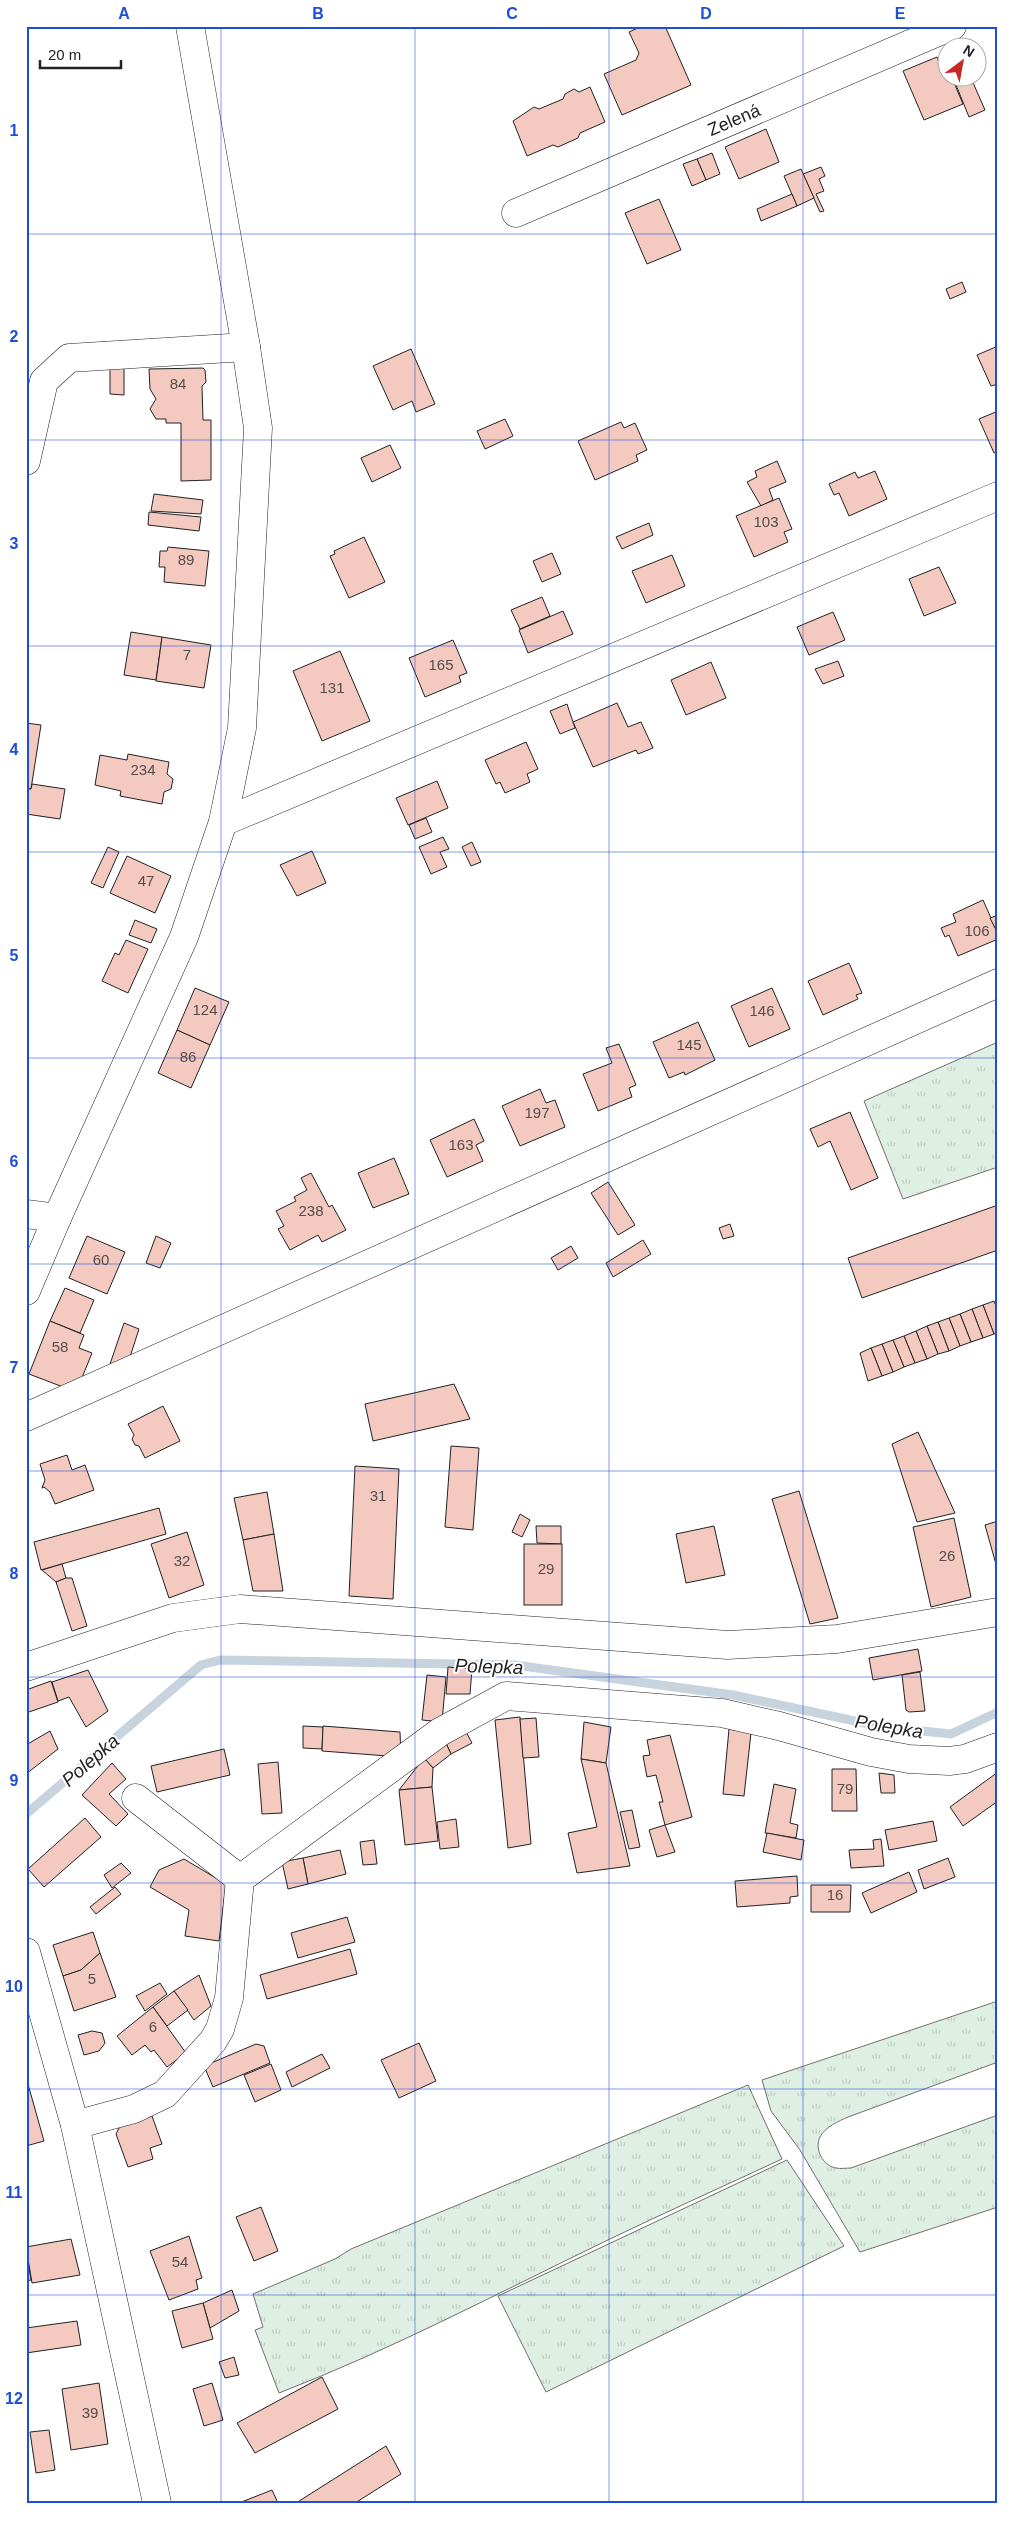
<svg xmlns="http://www.w3.org/2000/svg" width="1024" height="2529" viewBox="0 0 1024 2529" font-family="Helvetica,sans-serif">
	<style>
		.grass { fill: url(#grass-tufts); stroke: #6f6f6f }
		.lines { fill: none; stroke-linecap: round; stroke-linejoin: round }
		.stream { stroke: #c7d3dd; stroke-width: 9 }
		.building { fill: #f3c9c0; stroke: #222 }
		.minor-casing { stroke: #222; stroke-width: 29 }
		.minor { stroke: #fff; stroke-width: 28 }
		.grid { fill: none; stroke: #1d4ed8; stroke-width: 1; stroke-opacity: 0.55 }
		.labels { text-anchor: middle; stroke-width: 4; stroke-linejoin: round; paint-order: stroke }
		.number-label { font-size: 15px; fill: #564c4a }
		.street-label { font-size: 18px; fill: #222; stroke: #fff }
		.water-label { font-size: 19px; font-style: italic; fill: #222; stroke: #fff }
		.neatline { fill: none; stroke: #1d4ed8; stroke-width: 2 }
		.grid-label { font-size: 16px; text-anchor: middle; font-weight: bold; fill: #1d4ed8 }
	</style>
	<defs>
		<pattern id="grass-tufts" width="24" height="20" patternUnits="userSpaceOnUse" patternTransform="scale(1.25)"><rect width="24" height="20" fill="#e0efe3"/><path d="M3 7l-1-3M5 7V3M7 7l1-3M15 17l-1-3M17 17v-4M19 17l1-3" fill="none" stroke="#c0cdc2"/></pattern>
	</defs>
	<rect width="100%" height="100%" fill="#fff"/>
	<g class="grass">
		<polygon points="998,1042 998,1167 903,1199 864,1101"/>
		<path d="M998,2001V2062L848,2117C839,2121 825,2127 820,2137C814,2149 823,2166 836,2168C840,2169 847,2168 851,2168L998,2115V2207L860,2252L800,2150L771,2111L762,2080Z"/>
		<path d="M748,2085L782,2159C724,2186 666,2212 610,2239C500,2292 393,2349 279,2393L255,2330L263,2327L253,2294L335,2259L351,2249Z"/>
		<polygon points="787,2160 844,2246 546,2392 498,2296"/>
	</g>
	<g class="lines">
		<polyline class="stream" points="26,1814 201,1665 220,1660 515,1665 733,1695 883,1727 951,1734 998,1712"/>
	</g>
	<g class="building">
		<polygon points="642,26 665,26 691,85 622,115 604,74 636,60 639,53 629,32"/>
		<polygon points="937,57 943,72 946,70 946,78 952,78 963,104 924,120 903,71"/>
		<polygon points="963,78 971,78 985,110 969,117 954,80"/>
		<polygon points="590,87 605,122 580,133 578,138 558,147 553,145 527,156 513,121 534,107 539,109 563,99 565,94 574,89 579,92"/>
		<polygon points="766,129 779,162 739,179 725,147"/>
		<polygon points="712,153 720,174 706,180 697,159"/>
		<polygon points="697,159 706,180 692,186 683,164"/>
		<polygon points="821,167 825,176 819,179 824,191 816,194 824,211 820,212 803,174"/>
		<polygon points="801,169 814,198 797,206 784,176"/>
		<polygon points="792,194 797,206 761,221 757,209"/>
		<polygon points="659,199 681,250 647,264 625,213"/>
		<polygon points="962,282 966,292 950,299 946,289"/>
		<polygon points="998,346 998,384 991,386 977,355"/>
		<polygon points="411,349 435,404 416,412 412,401 393,410 373,366"/>
		<polygon points="124,367 124,395 110,394 110,368"/>
		<polygon points="203,368 205,370 206,382 202,386 203,420 211,420 211,480 181,481 181,423 166,423 166,419 156,419 150,409 156,399 150,389 149,369"/>
		<polygon points="998,411 998,452 994,453 979,419"/>
		<polygon points="505,419 513,436 485,449 477,431"/>
		<polygon points="621,422 624,428 635,423 647,450 636,455 638,461 595,480 578,441"/>
		<polygon points="390,445 401,468 372,482 361,458"/>
		<polygon points="777,461 786,482 769,489 773,500 761,506 747,482 757,477 755,471"/>
		<polygon points="875,471 887,499 849,516 839,493 834,495 829,484 855,472 858,478"/>
		<polygon points="154,494 203,500 201,514 151,511"/>
		<polygon points="779,498 792,529 784,532 788,542 754,557 736,516"/>
		<polygon points="149,512 201,517 199,531 148,525"/>
		<polygon points="649,523 653,535 622,549 616,537"/>
		<polygon points="364,537 385,582 349,598 330,556 335,554 334,551"/>
		<polygon points="168,547 209,551 205,586 164,582 165,567 159,567 160,551 167,551"/>
		<polygon points="552,553 561,574 542,582 533,561"/>
		<polygon points="672,555 685,586 646,603 632,571"/>
		<polygon points="939,567 956,603 924,616 909,579"/>
		<polygon points="542,597 550,616 520,629 511,610"/>
		<polygon points="563,611 573,634 528,653 519,630"/>
		<polygon points="833,612 845,640 809,655 797,627"/>
		<polygon points="131,632 162,637 156,680 124,675"/>
		<polygon points="162,637 211,645 204,688 156,681"/>
		<polygon points="453,640 467,673 459,676 461,682 425,697 409,658"/>
		<polygon points="340,651 370,721 322,741 293,671"/>
		<polygon points="838,661 844,676 823,684 815,669"/>
		<polygon points="711,662 726,698 686,715 671,680"/>
		<polygon points="617,703 628,727 641,722 653,748 638,754 636,750 593,767 573,722"/>
		<polygon points="567,704 575,728 560,734 550,711"/>
		<polygon points="26,723 41,725 31,789 26,789"/>
		<polygon points="526,742 538,769 527,774 530,782 505,793 500,782 496,784 485,760"/>
		<polygon points="128,754 169,762 167,774 173,779 171,789 164,792 162,804 120,796 121,791 95,785 100,755 127,760"/>
		<polygon points="437,781 448,808 408,825 396,798"/>
		<polygon points="32,784 65,789 60,819 26,814 26,789 31,789"/>
		<polygon points="426,818 432,832 415,839 409,825"/>
		<polygon points="443,837 449,849 440,852 447,867 431,874 419,847"/>
		<polygon points="472,842 481,862 471,866 462,847"/>
		<polygon points="108,847 119,852 103,888 91,883"/>
		<polygon points="312,851 326,883 297,896 280,865"/>
		<polygon points="127,856 171,876 155,913 110,893"/>
		<polygon points="983,900 998,934 998,939 958,956 949,935 945,937 941,928 956,922 953,914"/>
		<polygon points="998,915 998,934 990,918"/>
		<polygon points="135,920 157,929 151,943 129,935"/>
		<polygon points="126,940 148,949 128,993 102,981 115,953 119,955"/>
		<polygon points="849,963 862,993 856,995 858,999 823,1015 808,981"/>
		<polygon points="195,988 229,1002 210,1045 177,1030"/>
		<polygon points="772,988 790,1029 749,1047 731,1006"/>
		<polygon points="698,1022 715,1060 685,1075 684,1072 669,1078 653,1042"/>
		<polygon points="177,1030 210,1045 191,1088 158,1073"/>
		<polygon points="619,1044 636,1085 629,1088 632,1097 598,1111 583,1074 612,1063 606,1048"/>
		<polygon points="540,1089 546,1103 555,1100 565,1127 520,1146 502,1106"/>
		<polygon points="850,1112 878,1178 851,1190 830,1141 818,1147 810,1129"/>
		<polygon points="474,1119 484,1141 476,1145 483,1161 447,1177 430,1140"/>
		<polygon points="394,1158 409,1194 373,1208 358,1173"/>
		<polygon points="311,1173 329,1207 332,1205 346,1230 322,1242 318,1235 290,1250 278,1229 284,1226 276,1211 296,1201 294,1197 307,1190 301,1178"/>
		<polygon points="608,1182 635,1225 618,1235 591,1193"/>
		<polygon points="998,1205 998,1250 862,1298 848,1258"/>
		<polygon points="730,1224 734,1236 723,1239 719,1228"/>
		<polygon points="87,1236 125,1252 107,1294 69,1278"/>
		<polygon points="156,1236 171,1243 160,1268 146,1263"/>
		<polygon points="643,1240 651,1254 613,1277 606,1263"/>
		<polygon points="571,1246 578,1258 558,1270 551,1258"/>
		<polygon points="65,1288 94,1300 80,1333 50,1321"/>
		<polygon points="994,1301 998,1311 998,1332 994,1334 983,1305"/>
		<polygon points="983,1305 994,1334 983,1338 972,1309"/>
		<polygon points="972,1309 983,1338 971,1342 960,1314"/>
		<polygon points="960,1314 971,1342 960,1346 949,1318"/>
		<polygon points="949,1318 960,1346 949,1351 938,1322"/>
		<polygon points="50,1321 84,1335 79,1348 92,1353 79,1385 63,1387 29,1374"/>
		<polygon points="938,1322 949,1351 938,1354 927,1326"/>
		<polygon points="124,1323 139,1329 128,1363 109,1367"/>
		<polygon points="927,1326 938,1354 927,1359 916,1331"/>
		<polygon points="916,1331 927,1359 915,1363 904,1336"/>
		<polygon points="904,1336 915,1363 904,1367 893,1340"/>
		<polygon points="893,1340 904,1367 893,1372 882,1344"/>
		<polygon points="882,1344 893,1372 882,1376 871,1348"/>
		<polygon points="871,1348 882,1376 868,1381 860,1353"/>
		<polygon points="454,1384 470,1419 373,1441 365,1404"/>
		<polygon points="163,1406 180,1441 145,1458 139,1446 135,1445 132,1439 134,1435 128,1424"/>
		<polygon points="918,1432 955,1513 917,1522 892,1444"/>
		<polygon points="451,1446 479,1448 473,1530 445,1527"/>
		<polygon points="67,1455 72,1470 85,1465 94,1490 55,1504 50,1492 44,1487 42,1488 45,1480 40,1464"/>
		<polygon points="355,1466 399,1469 393,1599 349,1596"/>
		<polygon points="799,1491 838,1618 810,1624 772,1499"/>
		<polygon points="267,1492 274,1534 243,1540 234,1498"/>
		<polygon points="159,1508 166,1534 41,1570 34,1542"/>
		<polygon points="520,1514 530,1520 522,1537 512,1532"/>
		<polygon points="954,1518 971,1597 931,1607 913,1527"/>
		<polygon points="998,1521 998,1568 997,1568 985,1525"/>
		<polygon points="536,1526 561,1526 561,1544 537,1543"/>
		<polygon points="714,1526 725,1575 686,1583 676,1534"/>
		<polygon points="187,1532 204,1585 169,1598 151,1544"/>
		<polygon points="274,1534 283,1591 253,1591 243,1540"/>
		<rect x="524" y="1544" width="38" height="61"/>
		<polygon points="62,1564 66,1578 56,1582 42,1570"/>
		<polygon points="66,1578 72,1578 87,1626 72,1631 56,1582"/>
		<polygon points="918,1649 922,1671 873,1680 869,1658"/>
		<polygon points="448,1667 472,1669 470,1694 446,1694"/>
		<polygon points="88,1670 108,1711 86,1727 69,1697 58,1701 52,1682"/>
		<polygon points="920,1672 925,1711 909,1712 906,1710 902,1675"/>
		<polygon points="427,1675 446,1677 442,1722 422,1720"/>
		<polygon points="51,1681 58,1702 26,1713 26,1690"/>
		<polygon points="520,1717 531,1844 508,1848 495,1720"/>
		<polygon points="536,1718 539,1757 523,1758 520,1719"/>
		<polygon points="584,1722 611,1727 606,1763 581,1759"/>
		<polygon points="303,1726 323,1727 322,1749 303,1748"/>
		<polygon points="323,1726 400,1732 401,1757 322,1751"/>
		<polygon points="464,1728 472,1743 451,1754 444,1739"/>
		<polygon points="729,1729 751,1733 744,1796 723,1794"/>
		<polygon points="50,1731 58,1749 26,1774 26,1745"/>
		<polygon points="670,1735 692,1817 665,1825 659,1802 663,1802 656,1775 647,1777 643,1756 650,1755 647,1740"/>
		<polygon points="444,1739 451,1754 433,1768 424,1758"/>
		<polygon points="224,1749 230,1775 157,1792 151,1766"/>
		<polygon points="424,1758 433,1768 432,1787 399,1790"/>
		<polygon points="581,1759 606,1763 630,1866 577,1873 568,1833 597,1827"/>
		<polygon points="278,1762 282,1813 262,1814 258,1764"/>
		<polygon points="112,1763 126,1779 109,1794 128,1814 116,1826 82,1795"/>
		<polygon points="832,1769 856,1769 857,1811 832,1811"/>
		<polygon points="998,1772 998,1801 963,1826 950,1807"/>
		<polygon points="879,1773 894,1775 895,1793 881,1793"/>
		<polygon points="774,1784 796,1789 790,1823 798,1825 796,1838 765,1833"/>
		<polygon points="432,1787 438,1841 405,1845 399,1790"/>
		<polygon points="632,1810 640,1847 629,1849 620,1812"/>
		<polygon points="85,1818 101,1837 44,1887 28,1869"/>
		<polygon points="456,1819 459,1847 440,1849 437,1822"/>
		<polygon points="933,1821 937,1841 889,1850 885,1830"/>
		<polygon points="665,1825 675,1852 657,1857 649,1830"/>
		<polygon points="767,1833 804,1840 801,1860 763,1852"/>
		<polygon points="881,1839 884,1866 851,1868 849,1850 874,1849 873,1840"/>
		<polygon points="374,1840 377,1864 363,1865 360,1842"/>
		<polygon points="340,1850 346,1874 308,1884 303,1858"/>
		<polygon points="303,1858 308,1884 288,1889 282,1862"/>
		<polygon points="948,1858 955,1877 924,1889 918,1870"/>
		<polygon points="184,1859 226,1884 219,1941 185,1936 189,1910 150,1887 159,1870"/>
		<polygon points="121,1863 131,1873 112,1888 104,1875"/>
		<polygon points="909,1872 917,1892 871,1913 862,1893"/>
		<polygon points="797,1876 798,1896 790,1897 790,1903 737,1907 735,1881"/>
		<polygon points="811,1885 851,1885 850,1912 811,1912"/>
		<polygon points="115,1887 121,1894 96,1914 90,1907"/>
		<polygon points="347,1917 355,1942 298,1958 291,1933"/>
		<polygon points="93,1932 100,1953 81,1970 63,1976 53,1945"/>
		<polygon points="350,1949 357,1974 267,1999 260,1975"/>
		<polygon points="100,1953 116,1997 74,2011 63,1976 81,1970"/>
		<polygon points="199,1975 211,2006 194,2020 174,1991"/>
		<polygon points="160,1983 167,1994 145,2011 136,1996"/>
		<polygon points="174,1991 188,2010 167,2026 153,2007"/>
		<polygon points="153,2007 186,2053 167,2067 154,2050 151,2052 145,2045 132,2055 117,2036"/>
		<polygon points="92,2031 102,2033 105,2043 99,2051 84,2055 78,2035"/>
		<polygon points="419,2043 436,2081 399,2098 381,2060"/>
		<polygon points="256,2044 264,2046 270,2063 213,2087 204,2066"/>
		<polygon points="322,2054 330,2068 292,2087 286,2072"/>
		<polygon points="271,2064 281,2090 255,2102 244,2075"/>
		<polygon points="26,2077 44,2141 26,2146"/>
		<polygon points="152,2116 162,2144 150,2148 153,2159 128,2167 116,2134 120,2126"/>
		<polygon points="261,2207 278,2251 254,2261 236,2217"/>
		<polygon points="189,2236 202,2278 196,2280 198,2289 169,2300 150,2251"/>
		<polygon points="71,2239 80,2275 32,2283 26,2247"/>
		<polygon points="26,2251 31,2280 26,2281"/>
		<polygon points="232,2290 239,2311 210,2328 203,2303"/>
		<polygon points="203,2303 213,2339 182,2348 172,2311"/>
		<polygon points="77,2321 81,2345 26,2353 26,2328"/>
		<polygon points="234,2357 239,2375 225,2378 219,2362"/>
		<polygon points="322,2377 338,2409 255,2453 237,2423"/>
		<polygon points="99,2383 108,2444 71,2450 62,2389"/>
		<polygon points="212,2383 223,2420 204,2426 193,2389"/>
		<polygon points="49,2430 55,2470 36,2473 30,2432"/>
		<polygon points="386,2446 401,2474 355,2503 296,2503"/>
		<polygon points="272,2490 278,2503 239,2503"/>
	</g>
	<g class="lines">
		<g class="minor-casing">
			<g id="minor">
				<polyline points="516,213 952,26"/>
				<polyline points="26,461 44,381 69,358 246,347"/>
				<polyline points="223,822 998,496"/>
				<polyline points="26,1214 57,1218"/>
				<polyline points="26,1291 57,1218 184,937 223,822 242,728 258,428 246,347 190,26"/>
				<polyline points="26,1417 998,983"/>
				<polyline points="26,1667 173,1618 240,1609 728,1645 837,1639 998,1612"/>
				<polyline points="136,1798 240,1879"/>
				<polyline points="26,1952 75,2125 157,2503"/>
				<polyline points="75,2125 134,2109 165,2094 213,2041 220,2029 229,1998 240,1879 440,1732 506,1696 722,1713 779,1726 871,1752 909,1759 949,1761 965,1759 998,1747"/>
			</g>
		</g>
		<use href="#minor" class="minor"/>
	</g>
	<path class="grid" d="M221,26V2503M415,26V2503M609,26V2503M803,26V2503M26,234H998M26,440H998M26,646H998M26,852H998M26,1058H998M26,1264H998M26,1471H998M26,1677H998M26,1883H998M26,2089H998M26,2295H998"/>
	<g class="labels">
		<g class="number-label">
			<text x="178" y="389">84</text>
			<text x="766" y="527">103</text>
			<text x="186" y="565">89</text>
			<text x="187" y="660">7</text>
			<text x="441" y="670">165</text>
			<text x="332" y="693">131</text>
			<text x="143" y="775">234</text>
			<text x="146" y="886">47</text>
			<text x="977" y="936">106</text>
			<text x="205" y="1015">124</text>
			<text x="762" y="1016">146</text>
			<text x="689" y="1050">145</text>
			<text x="188" y="1062">86</text>
			<text x="537" y="1118">197</text>
			<text x="461" y="1150">163</text>
			<text x="311" y="1216">238</text>
			<text x="101" y="1265">60</text>
			<text x="60" y="1352">58</text>
			<text x="378" y="1501">31</text>
			<text x="947" y="1561">26</text>
			<text x="182" y="1566">32</text>
			<text x="546" y="1574">29</text>
			<text x="845" y="1794">79</text>
			<text x="835" y="1900">16</text>
			<text x="92" y="1984">5</text>
			<text x="153" y="2032">6</text>
			<text x="180" y="2267">54</text>
			<text x="90" y="2418">39</text>
		</g>
		<g class="street-label">
			<text transform="translate(734 120) rotate(-23)" y="6">Zelená</text>
		</g>
		<g class="water-label">
			<text transform="translate(489 1666) rotate(2)" y="7">Polepka</text>
			<text transform="translate(889 1726) rotate(9)" y="7">Polepka</text>
			<text transform="translate(90 1760) rotate(-41)" y="7">Polepka</text>
		</g>
	</g>
	<rect width="1024" height="2529" fill="none" stroke="#ffffff" stroke-width="55"/>
	<g transform="translate(962 62) rotate(32)"><circle r="24" fill="#ffffff" stroke="#a7a7a7"/>
	<path d="M0-4L9 19L0 12L-9 19Z" fill="#c62828"/>
	<text y="-8" font-size="14" font-weight="bold" text-anchor="middle" fill="#222222">N</text>
	</g>
	<path d="M40 60v8h81v-8" fill="none" stroke="#222222" stroke-width="2.5"/>
	<text x="48" y="60" font-size="15" fill="#222222" stroke="#ffffff" stroke-width="4" paint-order="stroke">20 m</text>
	<rect x="28" y="28" width="968" height="2474" class="neatline"/>
	<g class="grid-label">
		<text x="124" y="19">A</text>
		<text x="318" y="19">B</text>
		<text x="512" y="19">C</text>
		<text x="706" y="19">D</text>
		<text x="900" y="19">E</text>
		<text x="14" y="136">1</text>
		<text x="14" y="342">2</text>
		<text x="14" y="549">3</text>
		<text x="14" y="755">4</text>
		<text x="14" y="961">5</text>
		<text x="14" y="1167">6</text>
		<text x="14" y="1373">7</text>
		<text x="14" y="1579">8</text>
		<text x="14" y="1786">9</text>
		<text x="14" y="1992">10</text>
		<text x="14" y="2198">11</text>
		<text x="14" y="2404">12</text>
	</g>
</svg>
